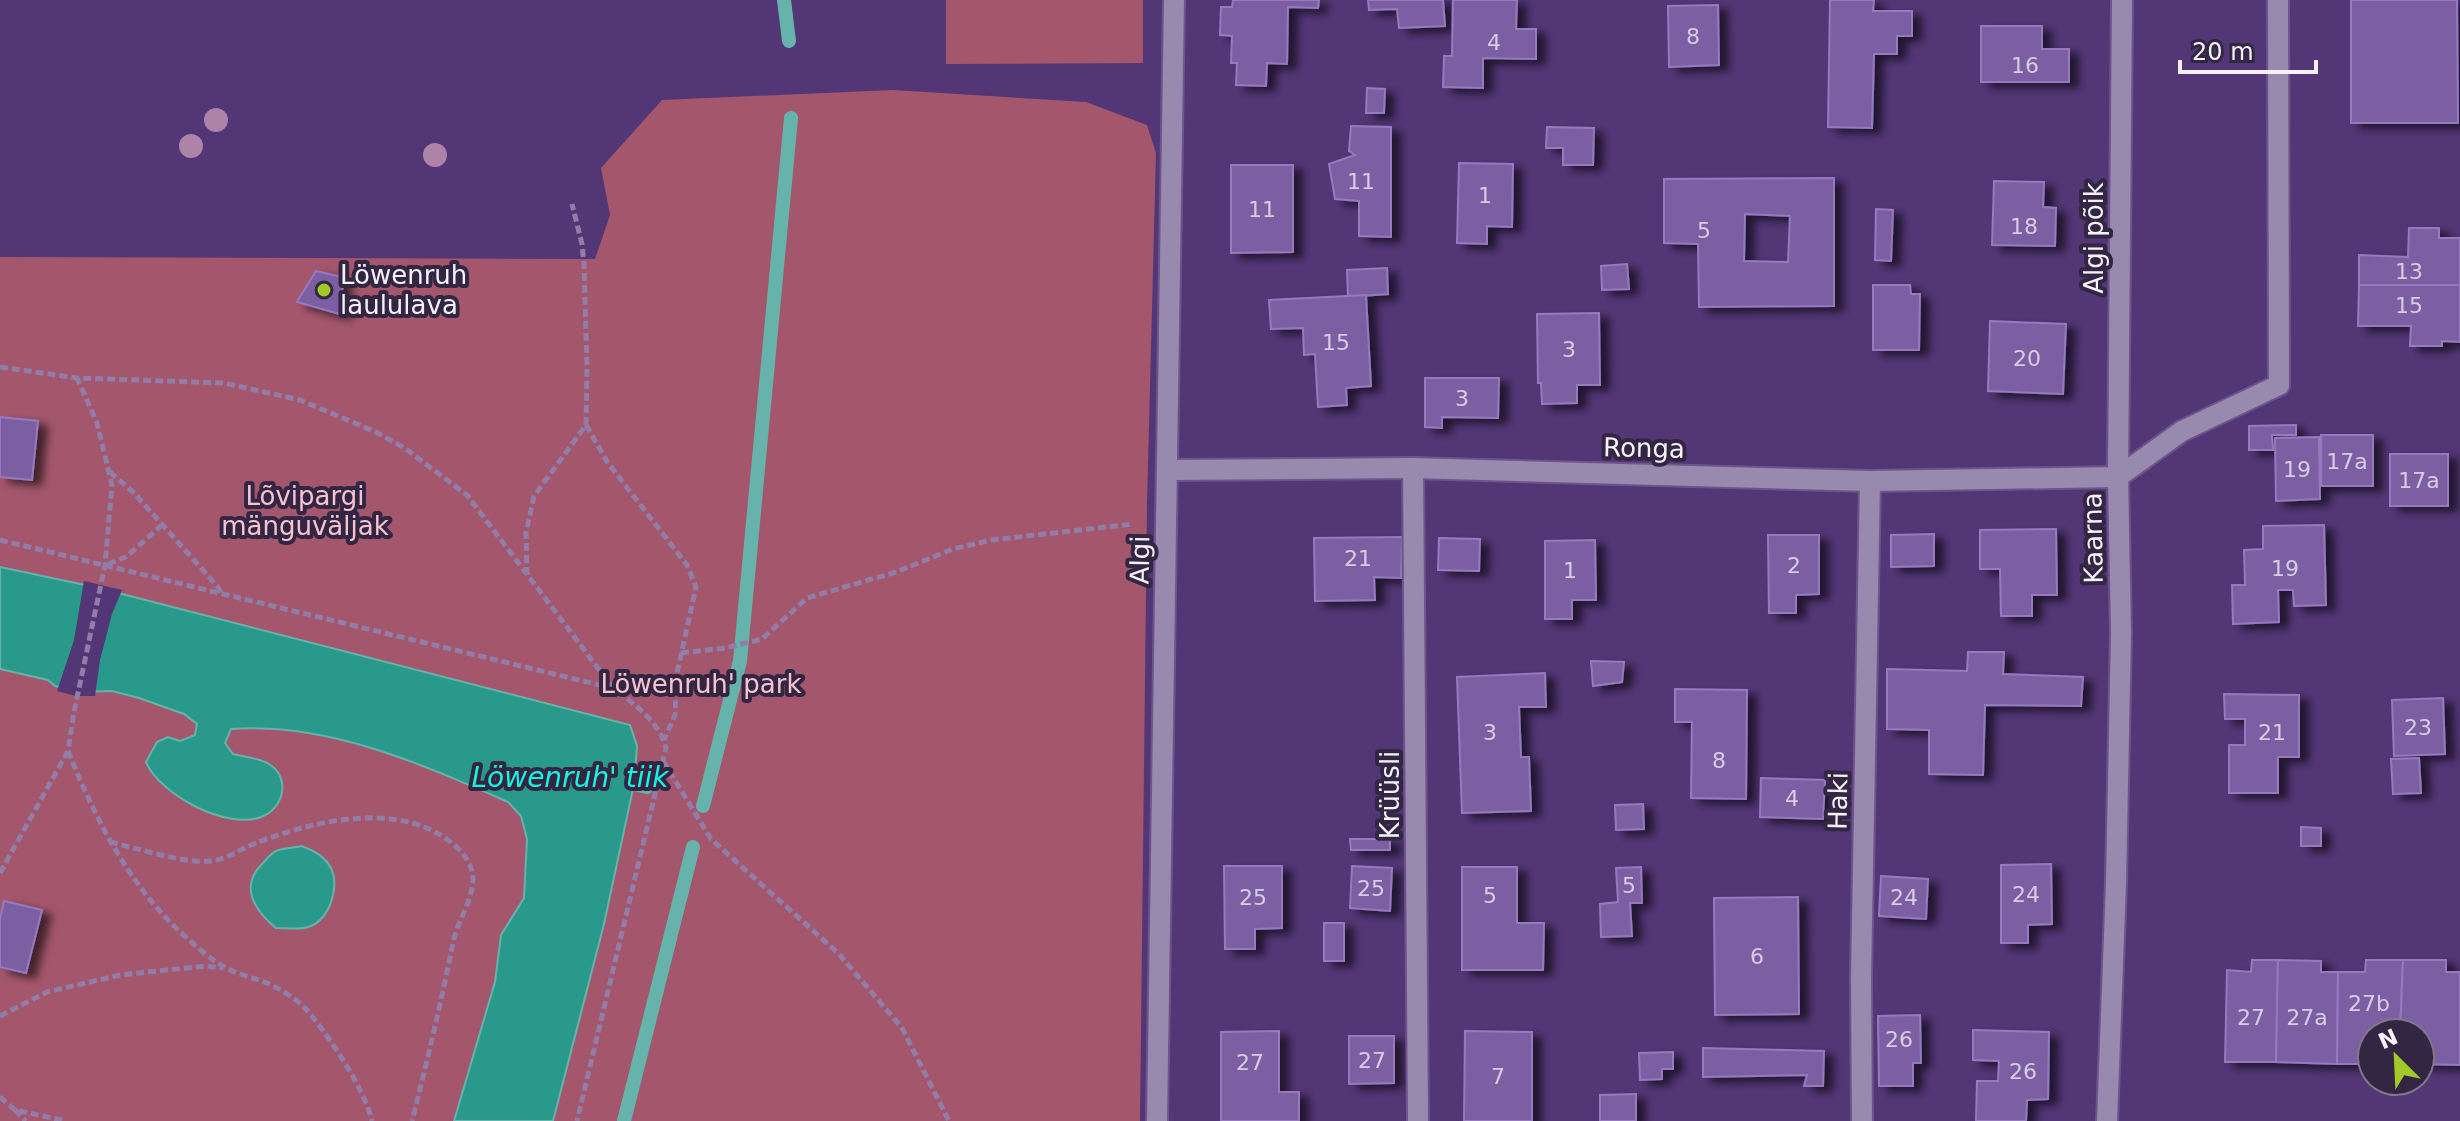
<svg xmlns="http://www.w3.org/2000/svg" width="2460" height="1121" viewBox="0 0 2460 1121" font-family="'DejaVu Sans',sans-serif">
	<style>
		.green { fill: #a3566c }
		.water { fill: #29998b; stroke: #66b3ac; stroke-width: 2 }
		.pier { fill: #533676 }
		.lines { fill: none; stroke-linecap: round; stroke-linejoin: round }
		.stream { stroke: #66b3ac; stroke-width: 14 }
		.building { fill: #7b5ea2; stroke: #9679bf; stroke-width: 2; fill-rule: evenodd; filter: url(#shadow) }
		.minor-casing { stroke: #6d548b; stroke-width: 24 }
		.path { stroke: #917da8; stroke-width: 5; stroke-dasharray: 8 4; stroke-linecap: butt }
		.minor { stroke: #9889ae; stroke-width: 20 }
		.tree { fill: #ad84a7 }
		.poi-dot { fill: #a2c928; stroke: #332643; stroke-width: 3 }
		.labels { text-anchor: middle; stroke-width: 8; stroke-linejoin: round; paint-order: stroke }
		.number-label { font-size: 22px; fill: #d6cce3 }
		.street-label { font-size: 26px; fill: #f4f1f9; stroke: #332643 }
		.poi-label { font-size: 26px; fill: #f4f1f9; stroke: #332643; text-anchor: start }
		.park-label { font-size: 26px; fill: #f7c3cf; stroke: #332643 }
		.water-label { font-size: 28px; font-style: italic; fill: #14f6df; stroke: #332643 }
	</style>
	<defs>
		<filter id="shadow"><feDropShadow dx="9" dy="5" stdDeviation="4" flood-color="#0009"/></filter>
	</defs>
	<rect width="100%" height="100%" fill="#533676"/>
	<g class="green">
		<polygon points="946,0 1143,0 1143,63 946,64"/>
		<polygon points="893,90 1086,102 1147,125 1156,153 1147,504 1140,1121 0,1121 0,257 595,259 610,215 601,168 662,100"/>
	</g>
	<g class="water">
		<path d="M0,567L99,588L630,725L637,746L634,784L604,924L553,1121H454L495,982L501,935L524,898L527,839L521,816L508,802C421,764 328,722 231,729L225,743L233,754C244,757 259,758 269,764C291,777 284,809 261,817C227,830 160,795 146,762L157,742L168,737L180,741L195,735L197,724L184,714L139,698L112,691L76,692L55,686L48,680L0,669Z"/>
		<path d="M301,846C331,856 341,875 330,905C326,914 319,924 308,927C298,930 286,928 276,928C255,911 239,887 262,864C266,860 271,853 276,851C282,848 294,848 301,846Z"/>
	</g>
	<polygon class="pier" points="84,581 122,590 112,614 100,660 95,696 76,696 57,691 74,640"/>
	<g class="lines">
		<g class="stream">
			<polyline points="784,0 789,41"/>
			<polyline points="634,784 647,787"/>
			<polyline points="703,806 740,661 791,118"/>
			<polyline points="624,1121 693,847"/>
		</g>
	</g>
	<g class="building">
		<polygon points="1233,0 1319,0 1318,8 1288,7 1287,64 1267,63 1266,86 1236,85 1237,63 1231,63 1232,36 1220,35 1221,7 1232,7"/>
		<polygon points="1368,0 1443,0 1445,26 1399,28 1397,9 1369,10"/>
		<polygon points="1453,0 1517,0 1516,29 1536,29 1536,59 1483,58 1483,88 1443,87 1444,56 1452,56"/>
		<polygon points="1830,0 1874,0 1873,11 1912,11 1912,36 1897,36 1897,54 1874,54 1872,128 1828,127"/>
		<polygon points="2351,0 2457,0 2458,123 2351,123"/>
		<polygon points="1718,5 1719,65 1669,67 1668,6"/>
		<polygon points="1981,26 2042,26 2042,49 2069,49 2069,82 1981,82"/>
		<polygon points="1367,88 1385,89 1384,113 1366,113"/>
		<polygon points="1351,126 1391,127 1391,237 1359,236 1359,201 1335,199 1329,164 1355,155 1349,151"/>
		<polygon points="1547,127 1594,128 1593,165 1563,165 1563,148 1546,148"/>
		<polygon points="1459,163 1513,164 1512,227 1487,226 1487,244 1457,243"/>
		<polygon points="1231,165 1293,165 1293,252 1231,253"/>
		<path d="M1834,178V306L1699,307L1698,244L1664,243V179ZM1745,214L1790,216L1788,262L1744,261Z"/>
		<polygon points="1994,181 2044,182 2043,207 2056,208 2055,246 1992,245"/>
		<polygon points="1876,209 1893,210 1891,261 1875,260"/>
		<polygon points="2409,228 2439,228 2439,238 2460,238 2460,285 2359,285 2359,255 2408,257"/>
		<polygon points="1627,264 1629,289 1602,290 1601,266"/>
		<polygon points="1387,268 1388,294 1348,297 1347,270"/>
		<polygon points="316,271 342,277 343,315 297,302"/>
		<polygon points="1873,285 1910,285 1911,294 1920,294 1919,350 1873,350"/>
		<polygon points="2359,285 2460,285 2460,342 2442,341 2442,346 2410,346 2411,326 2358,326"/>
		<polygon points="1366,295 1371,386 1346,388 1347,405 1318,407 1315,354 1304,355 1303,328 1271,329 1269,300"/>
		<polygon points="1599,313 1600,385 1577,385 1577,403 1542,404 1541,383 1538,383 1537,314"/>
		<polygon points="1990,321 2066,324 2063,394 1988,391"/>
		<polygon points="1425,378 1499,378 1498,418 1442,417 1442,428 1425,427"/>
		<polygon points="0,417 38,421 32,480 0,477"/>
		<polygon points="2296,425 2296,435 2272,435 2273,450 2249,450 2249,426"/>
		<rect x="2321" y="435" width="52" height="51"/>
		<polygon points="2319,437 2320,499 2276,501 2275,438"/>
		<rect x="2390" y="454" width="58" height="52"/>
		<polygon points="2324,525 2326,605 2294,606 2293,590 2278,590 2279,622 2233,624 2232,585 2245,585 2244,550 2263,549 2263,526"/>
		<polygon points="2056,529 2057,595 2032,595 2032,616 2001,616 2000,569 1980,569 1980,530"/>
		<polygon points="1934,534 1934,566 1891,567 1891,535"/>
		<polygon points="1768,535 1819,535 1819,594 1796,595 1796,613 1769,613"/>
		<polygon points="1402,537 1401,578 1374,577 1375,600 1315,601 1314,538"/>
		<polygon points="1439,538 1480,539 1479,571 1438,570"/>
		<polygon points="1595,540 1596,600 1572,600 1572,619 1545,619 1545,541"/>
		<polygon points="1968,652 2004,652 2003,674 2083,677 2081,706 1985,705 1983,775 1929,774 1929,730 1887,729 1887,669 1967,671"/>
		<polygon points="1591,661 1624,662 1622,682 1593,686"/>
		<polygon points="1545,673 1546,707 1519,707 1521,757 1529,757 1531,811 1462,813 1457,677"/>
		<polygon points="1675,689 1747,690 1746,799 1691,798 1692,722 1675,722"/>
		<polygon points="2224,694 2299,695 2299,757 2278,757 2278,793 2229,793 2229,745 2245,745 2245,719 2225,719"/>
		<polygon points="2443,698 2445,754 2394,756 2392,700"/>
		<polygon points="2419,758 2421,793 2393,794 2391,759"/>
		<polygon points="1761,778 1825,780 1823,819 1760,817"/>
		<polygon points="1643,804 1644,829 1616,830 1615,805"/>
		<polygon points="2301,827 2321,828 2321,846 2301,846"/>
		<polygon points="1350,839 1390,839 1390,850 1351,850"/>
		<polygon points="2051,864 2052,924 2028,925 2028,943 2001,943 2001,865"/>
		<polygon points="1224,866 1282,866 1282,928 1255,929 1255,949 1225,949"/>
		<polygon points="1352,866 1392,868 1390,911 1350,908"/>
		<polygon points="1462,867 1517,867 1517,923 1544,923 1543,970 1462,970"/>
		<polygon points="1641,867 1642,903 1630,903 1632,936 1601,937 1600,904 1618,902 1616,868"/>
		<polygon points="1881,876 1928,879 1926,919 1879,916"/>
		<polygon points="1798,897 1799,1014 1715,1015 1714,898"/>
		<polygon points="4,901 42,910 26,973 0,967 0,919"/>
		<rect x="1324" y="923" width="20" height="38"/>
		<polygon points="2252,960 2278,960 2276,1062 2225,1062 2227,970 2251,972"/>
		<polygon points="2278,960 2321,961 2321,972 2338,972 2337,1064 2276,1062"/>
		<polygon points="2366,960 2403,960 2400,1033 2372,1033 2372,1064 2337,1064 2338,972 2365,972"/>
		<polygon points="2403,960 2446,960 2446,972 2460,972 2460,1065 2420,1064 2420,1033 2400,1033"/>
		<polygon points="1920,1015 1921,1063 1913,1063 1913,1086 1879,1086 1878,1016"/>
		<polygon points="1973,1030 2049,1032 2048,1099 2027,1100 2026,1121 1976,1121 1977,1081 1998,1081 1999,1061 1973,1060"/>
		<polygon points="1279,1031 1279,1092 1299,1092 1299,1121 1221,1121 1221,1032"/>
		<polygon points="1465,1031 1532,1032 1532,1121 1464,1121"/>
		<polygon points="1349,1036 1394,1036 1394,1083 1349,1084"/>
		<polygon points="1703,1048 1824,1051 1823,1086 1804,1086 1807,1075 1703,1077"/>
		<polygon points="1673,1052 1673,1069 1662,1069 1662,1079 1640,1080 1639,1053"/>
		<polygon points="1636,1094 1636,1121 1600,1121 1600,1095"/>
	</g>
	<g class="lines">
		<g class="minor-casing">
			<g id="minor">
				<polyline points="1413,468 1418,1121"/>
				<polyline points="1168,470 1413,468 1870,481 2118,477"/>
				<polyline points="2118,477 2182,431 2279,385 2278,0"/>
				<polyline points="1157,1121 1174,0"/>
				<polyline points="1862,1121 1861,978 1870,481"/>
				<polyline points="2107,1121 2116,883 2121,633 2118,477 2122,0"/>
			</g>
		</g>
		<g class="path">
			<path d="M0,367L77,378L224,383L300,400L376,432L406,449L467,495L613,688C634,704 659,721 666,748L577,1121"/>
			<polyline points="586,425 608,463 687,565 696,587 677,673 675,715 664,740"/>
			<polyline points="110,472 134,493 218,587 222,595"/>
			<polyline points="0,540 612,688"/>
			<polyline points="108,564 126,557 162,525"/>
			<polyline points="527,575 526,533 534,496 586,425 587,368 584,265 582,244 572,204"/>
			<polyline points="681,653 725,648 762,639 807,598 896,572 953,549 992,540 1133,524"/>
			<path d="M68,751C94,815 125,878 175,927C190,941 210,960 228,969C244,977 263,979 279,989C287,994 297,1000 304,1007C326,1031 365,1089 372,1121"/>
			<polyline points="663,761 711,839 839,954 902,1028 949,1121"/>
			<path d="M110,842C137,848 184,864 211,861C227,860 241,848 256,843C313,821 395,801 448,840C461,850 473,862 473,880C472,902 457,922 453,943C441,1003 427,1062 412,1121"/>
			<polyline points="0,873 68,751 74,712 105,565 112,485 97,423 77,378"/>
			<polyline points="0,1016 47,992 120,975 206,966 223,968"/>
			<polyline points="0,1097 15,1110 66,1121"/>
			<polyline points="15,1110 26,1121"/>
		</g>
		<use href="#minor" class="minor"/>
	</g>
	<g class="tree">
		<circle cx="216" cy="120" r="12"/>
		<circle cx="191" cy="146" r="12"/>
		<circle cx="435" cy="155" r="12"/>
	</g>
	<circle class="poi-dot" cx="324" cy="290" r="8"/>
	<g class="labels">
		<g class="number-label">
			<text x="1693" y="44">8</text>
			<text x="1494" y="50">4</text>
			<text x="2025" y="73">16</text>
			<text x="1361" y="189">11</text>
			<text x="1485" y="203">1</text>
			<text x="1262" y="217">11</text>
			<text x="2024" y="234">18</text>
			<text x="1704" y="238">5</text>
			<text x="2409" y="279">13</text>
			<text x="2409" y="313">15</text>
			<text x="1336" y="350">15</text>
			<text x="1569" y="357">3</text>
			<text x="2027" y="366">20</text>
			<text x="1462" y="406">3</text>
			<text x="2347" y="469">17a</text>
			<text x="2297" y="477">19</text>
			<text x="2419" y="488">17a</text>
			<text x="1358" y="566">21</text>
			<text x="1794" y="573">2</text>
			<text x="2285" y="576">19</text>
			<text x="1570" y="578">1</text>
			<text x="2418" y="735">23</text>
			<text x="1490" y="740">3</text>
			<text x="2272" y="740">21</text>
			<text x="1719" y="768">8</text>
			<text x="1792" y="806">4</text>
			<text x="1629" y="893">5</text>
			<text x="1371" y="896">25</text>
			<text x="2026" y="902">24</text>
			<text x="1490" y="903">5</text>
			<text x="1253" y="905">25</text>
			<text x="1904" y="905">24</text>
			<text x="1757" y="964">6</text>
			<text x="2369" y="1011">27b</text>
			<text x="2251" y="1025">27</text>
			<text x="2307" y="1025">27a</text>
			<text x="1899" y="1047">26</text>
			<text x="1372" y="1068">27</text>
			<text x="1250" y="1070">27</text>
			<text x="2023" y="1079">26</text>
			<text x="1498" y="1084">7</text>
		</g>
		<g class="street-label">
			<text transform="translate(2094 238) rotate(-90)" y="9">Algi põik</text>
			<text transform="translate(1644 448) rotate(1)" y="9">Ronga</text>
			<text transform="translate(2093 538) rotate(-91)" y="9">Kaarna</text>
			<text transform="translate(1140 560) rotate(-89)" y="9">Algi</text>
			<text transform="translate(1390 795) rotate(-90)" y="9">Krüüsli</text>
			<text transform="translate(1838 801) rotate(-89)" y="9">Haki</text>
		</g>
		<g class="poi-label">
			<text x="340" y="284">Löwenruh<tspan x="340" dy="30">laululava</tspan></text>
		</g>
		<g class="park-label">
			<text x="305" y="505">Lõvipargi<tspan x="305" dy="30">mänguväljak</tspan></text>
			<text x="701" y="693">Löwenruh' park</text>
		</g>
		<g class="water-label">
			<text x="570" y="787">Löwenruh' tiik</text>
		</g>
	</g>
	<g transform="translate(2396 1057) rotate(336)"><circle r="38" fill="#332643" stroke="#80778c" stroke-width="2"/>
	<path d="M0-6L14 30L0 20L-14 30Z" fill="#a2c928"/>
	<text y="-12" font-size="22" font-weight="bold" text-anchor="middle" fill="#f4f1f9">N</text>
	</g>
	<path d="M2180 60v12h136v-12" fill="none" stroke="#f4f1f9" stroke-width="4"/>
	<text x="2192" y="60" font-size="24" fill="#f4f1f9" stroke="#332643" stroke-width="6" paint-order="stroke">20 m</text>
</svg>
